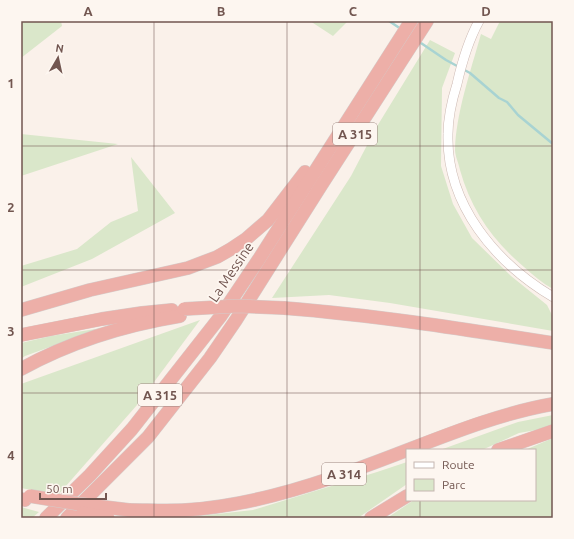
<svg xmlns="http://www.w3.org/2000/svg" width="574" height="539" viewBox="0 0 574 539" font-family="Ubuntu,sans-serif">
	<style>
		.green { fill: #dae7ca }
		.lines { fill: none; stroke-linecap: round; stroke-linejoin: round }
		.stream { stroke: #a8d3d2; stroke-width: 2.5 }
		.minor-casing { stroke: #cdbab4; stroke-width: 10 }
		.highway-casing { stroke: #d5ccca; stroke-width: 14 }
		.minor { stroke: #fff; stroke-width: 9 }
		.highway { stroke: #edafa8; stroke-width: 13 }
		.highway-bridge-casing { stroke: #d5ccca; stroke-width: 14; stroke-linecap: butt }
		.highway-bridge { stroke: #edafa8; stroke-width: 13 }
		.grid { fill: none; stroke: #725650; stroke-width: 1; stroke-opacity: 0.55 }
		.labels { text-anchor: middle; stroke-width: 3.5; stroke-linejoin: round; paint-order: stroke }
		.shield { fill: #fdf6f0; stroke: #9c8680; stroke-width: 1 }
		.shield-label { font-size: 13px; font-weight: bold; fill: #725650 }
		.street-label { font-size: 14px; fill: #725650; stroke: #fdf6f0 }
		.neatline { fill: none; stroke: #725650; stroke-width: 1.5 }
		.grid-label { font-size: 13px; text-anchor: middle; font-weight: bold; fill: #725650 }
	</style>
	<rect width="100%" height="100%" fill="#faf1ea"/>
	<g class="green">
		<polygon points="21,21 61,21 62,26 21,58"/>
		<polygon points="310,21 348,21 333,36"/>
		<path d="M500,21H553V289C542,283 533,275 524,267C493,241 471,210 460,170C459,164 455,156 455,150C456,113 471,70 481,34L491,39Z"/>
		<polygon points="430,40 455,53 442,88 441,166 453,204 472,238 511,276 547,305 553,317 553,331 390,303 329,295 272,298 351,176 376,128"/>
		<polygon points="21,134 118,144 21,176"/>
		<polygon points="131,157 175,213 92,259 21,287 21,266 77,249 111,222 138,211"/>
		<polygon points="200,320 137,405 58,495 21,488 21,384"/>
		<polygon points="102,328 25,356 21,359 21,343 51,336"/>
		<polygon points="553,415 553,427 519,433 482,450 440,450 518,422"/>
		<polygon points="553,438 553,518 387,518 414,500 535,500 535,450 525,450"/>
		<polygon points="407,462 407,484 358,518 182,518 253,510 377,472"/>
		<polygon points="21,507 39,512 32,518 21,518"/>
	</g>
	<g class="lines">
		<g class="stream">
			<polyline points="389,21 401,29"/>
			<polyline points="418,41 446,60 470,73 499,98 507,102 518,115 553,144"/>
		</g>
		<g class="minor-casing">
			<path id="minor" d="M479,21C468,41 462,62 457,84C452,100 448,117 448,134C446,205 496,263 553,297"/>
		</g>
		<g class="highway-casing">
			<g id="highway">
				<path d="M284,308C374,315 463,329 553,343"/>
				<polyline points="21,310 90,290 188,268 217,257 231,249 246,239 268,220 305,172"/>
				<polyline points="21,335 102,319 142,313 172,310"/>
				<path d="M21,369C70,342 125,325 180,316"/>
				<polyline points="498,450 553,431"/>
				<polyline points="21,499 25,500"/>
				<path d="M129,510C148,510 167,511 186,510C245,506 302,489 357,469C422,446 485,416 553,404"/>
				<polyline points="46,518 90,475 132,429 220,317 259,259 411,21"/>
				<polyline points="67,518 148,437 210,358 236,320 322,184 427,21"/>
				<polyline points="371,518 407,496"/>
			</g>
		</g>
		<use href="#minor" class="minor"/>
		<use href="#highway" class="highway"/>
		<g class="highway-bridge-casing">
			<g id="highway-bridge">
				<polyline points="184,309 237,306 284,308"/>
				<polyline points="30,496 79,504 129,510"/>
				<polyline points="83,513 108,518"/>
			</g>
		</g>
		<use href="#highway-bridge" class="highway-bridge"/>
	</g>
	<path class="grid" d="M154,21V518M287,21V518M420,21V450M21,146H553M21,270H553M21,393H553M420,500V518"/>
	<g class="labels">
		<g class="shield">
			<rect x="333" y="123" width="44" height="22" rx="3"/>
			<rect x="138" y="384" width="44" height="22" rx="3"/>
			<rect x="322" y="463" width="44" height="22" rx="3"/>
		</g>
		<g class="shield-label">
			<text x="355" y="139">A 315</text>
			<text x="160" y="400">A 315</text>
			<text x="344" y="479">A 314</text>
		</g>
		<g class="street-label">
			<text transform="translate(231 272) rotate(-56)" y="5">La Messine</text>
		</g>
	</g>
	<rect width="574" height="539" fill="none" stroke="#fdf6f0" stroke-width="44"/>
	<rect x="406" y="449" width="130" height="52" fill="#fdf6f0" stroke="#c5b6b0"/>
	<rect x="414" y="462" width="20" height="6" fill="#ffffff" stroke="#c5b6b0"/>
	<text x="442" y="469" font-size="12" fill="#725650">Route</text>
	<rect x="414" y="479" width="20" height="12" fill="#dae7ca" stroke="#c5b6b0"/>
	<text x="442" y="489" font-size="12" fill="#725650">Parc</text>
	<g transform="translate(58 58) rotate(9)" stroke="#fdf6f0" stroke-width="3" paint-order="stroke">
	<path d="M0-3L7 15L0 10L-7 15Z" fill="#725650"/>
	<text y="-6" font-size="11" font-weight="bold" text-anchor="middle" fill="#725650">N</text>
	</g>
	<path d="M40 493v6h66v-6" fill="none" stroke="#725650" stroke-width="2"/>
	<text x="46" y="493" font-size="12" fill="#725650" stroke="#fdf6f0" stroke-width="3" paint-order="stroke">50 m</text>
	<rect x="22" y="22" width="530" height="495" class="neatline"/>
	<g class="grid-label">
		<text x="88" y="16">A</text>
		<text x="221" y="16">B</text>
		<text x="353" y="16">C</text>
		<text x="486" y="16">D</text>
		<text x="11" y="88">1</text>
		<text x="11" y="212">2</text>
		<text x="11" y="336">3</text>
		<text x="11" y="460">4</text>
	</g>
</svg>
